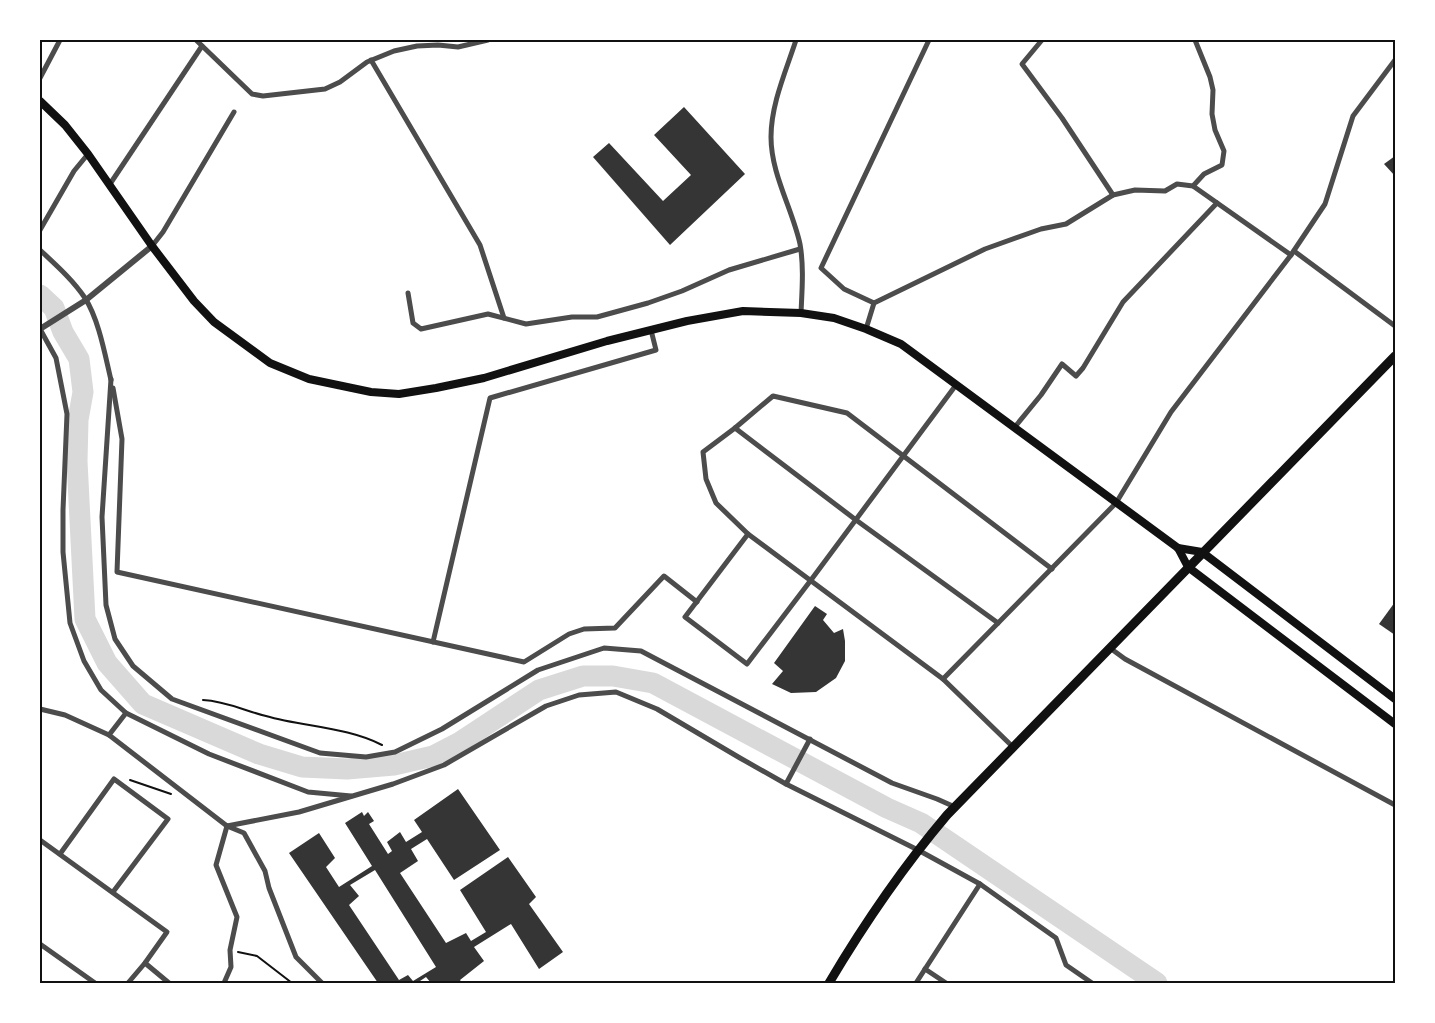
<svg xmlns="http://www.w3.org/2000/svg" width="1435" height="1023" viewBox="0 0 1435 1023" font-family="Jost,sans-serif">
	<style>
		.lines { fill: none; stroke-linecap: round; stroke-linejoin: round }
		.river { stroke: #d9d9d9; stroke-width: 21 }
		.building { fill: #353535; fill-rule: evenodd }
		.path { stroke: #111; stroke-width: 2 }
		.minor { stroke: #4c4c4c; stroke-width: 5 }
		.tertiary { stroke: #4c4c4c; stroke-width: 6 }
		.primary { stroke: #111; stroke-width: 8 }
		.trunk { stroke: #111; stroke-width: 9 }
		.neatline { fill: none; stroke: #111; stroke-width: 2 }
	</style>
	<rect width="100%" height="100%" fill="#fff"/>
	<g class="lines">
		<polyline class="river" points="40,295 54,308 63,332 79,359 83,392 78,420 77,461 85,619 107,663 143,704 259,754 302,767 347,769 394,765 433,756 460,742 539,690 583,676 613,676 653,683 887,808 921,823 1157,983"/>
	</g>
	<g class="building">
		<polygon points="684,107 745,174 670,245 593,157 609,143 663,201 691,175 654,135"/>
		<polygon points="1395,156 1395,176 1384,164"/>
		<polygon points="1395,602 1395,635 1379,624"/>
		<polygon points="815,606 827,614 823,620 834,633 843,629 845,641 845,661 836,678 816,692 791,693 772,684 783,671 774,663"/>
		<path d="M458,789L500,850L454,880L427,839L411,849L418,861L400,873L446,943L466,933L471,941L486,932L460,890L508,857L536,897L529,904L563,952L539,969L511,924L474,947L484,961L460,980L462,983H431L426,977L417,983H378L289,853L319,833L335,858L326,867L339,887L372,866L345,823L362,812L364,816L368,812L374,821L369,824L388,854L392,851L387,842L400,832L406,842L422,832L414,820ZM375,870L436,967L413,981L408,975L399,980L349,905L359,896L350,885Z"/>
	</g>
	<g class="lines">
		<g class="path">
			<path d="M203,700C226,701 245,711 266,716C304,727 347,727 382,745"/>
			<polyline points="130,780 171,794"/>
			<polyline points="238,952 257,956 292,983"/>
		</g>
		<g class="minor">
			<polyline points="196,40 252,94 263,96 325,89 340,82 367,62 394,51 417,46 438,45 458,47 488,40"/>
			<path d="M796,40C786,71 771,104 771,137C771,174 792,208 800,244C804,267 802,290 801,313"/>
			<polyline points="1042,40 1022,64 1062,118 1113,195"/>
			<polyline points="371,60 480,245 504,318"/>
			<polyline points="40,78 60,40"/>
			<polyline points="110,184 202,46"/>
			<polyline points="1193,186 1204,174 1222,165 1224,151 1215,130 1212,114 1213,90 1210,77 1195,40"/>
			<polyline points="40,230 74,171 88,154"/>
			<polyline points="152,246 163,232 234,112"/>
			<path d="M40,250C56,265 73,280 85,298C99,320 105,355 111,380"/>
			<polyline points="1294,251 1395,326"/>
			<polyline points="408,293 413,323 421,329 488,314 526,324 572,317 597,317 648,303 682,291 729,270 800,249"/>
			<polyline points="874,303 844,289 821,268 929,40"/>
			<polyline points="40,329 56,358 67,414 63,510 63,552 70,623 84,661 101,690 126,713 209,754 308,792 351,796"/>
			<polyline points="866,329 874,303 985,249 1041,229 1066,224 1113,195 1135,190 1165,191 1177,184 1193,186 1291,255"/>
			<polyline points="111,379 102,517 106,605 115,639 133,666 172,699 320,753 366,757 395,752 442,729 538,670 604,648 641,651 892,783 937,799 955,807"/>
			<polyline points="113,388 122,439 117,572 524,662 569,634 584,629 615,628 664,576 697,602"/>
			<polyline points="735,428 856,520 998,623"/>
			<polyline points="1014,428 1041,395 1062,364 1076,376 1083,368 1123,302 1217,203"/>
			<polyline points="748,534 685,617 747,664 811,580 956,385"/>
			<polyline points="433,642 490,398 656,350 651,330"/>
			<polyline points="1110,648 1125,659 1395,805"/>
			<polyline points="943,679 1116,503 1171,412 1291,255 1325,204 1353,116 1395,60"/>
			<polyline points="40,709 65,715 109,735"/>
			<polyline points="126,713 109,735 227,826 244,833 265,871 269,888 296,957 322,983"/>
			<polyline points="1013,747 943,679 748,534 716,503 706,479 703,452 735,428 773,396 847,413 1052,569"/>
			<polyline points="786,784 810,739"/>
			<polyline points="227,826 299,812 393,784 444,765 546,706 579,695 616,692 657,709 740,758 786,784 918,850 980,884 1056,938 1066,965 1092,983"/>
			<polyline points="40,840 167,932 145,963 128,983"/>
			<polyline points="60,854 114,779 168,819 113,892"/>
			<polyline points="40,944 95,983"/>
			<polyline points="145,963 169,983"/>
			<polyline points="925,969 946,983"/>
			<polyline points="224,983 231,967 230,950 237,917 216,865 227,826"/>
			<polyline points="916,983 980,884"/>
		</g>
		<polyline class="tertiary" points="40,329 86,300 152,246"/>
		<g class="primary">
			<polyline points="40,101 65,125 88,154 152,246 194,301 214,322 270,363 309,379 371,392 399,394 436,388 484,378 607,341 687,321 743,311 801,313 834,318 866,329 901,344 1178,548 1188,567 1395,724"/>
			<polyline points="1178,548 1202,552 1395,699"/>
		</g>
		<path class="trunk" d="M829,983C864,924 903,867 947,815L1395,356"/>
	</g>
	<rect width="1435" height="1023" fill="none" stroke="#ffffff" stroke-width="82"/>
	<rect x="41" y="41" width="1353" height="941" class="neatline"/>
</svg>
